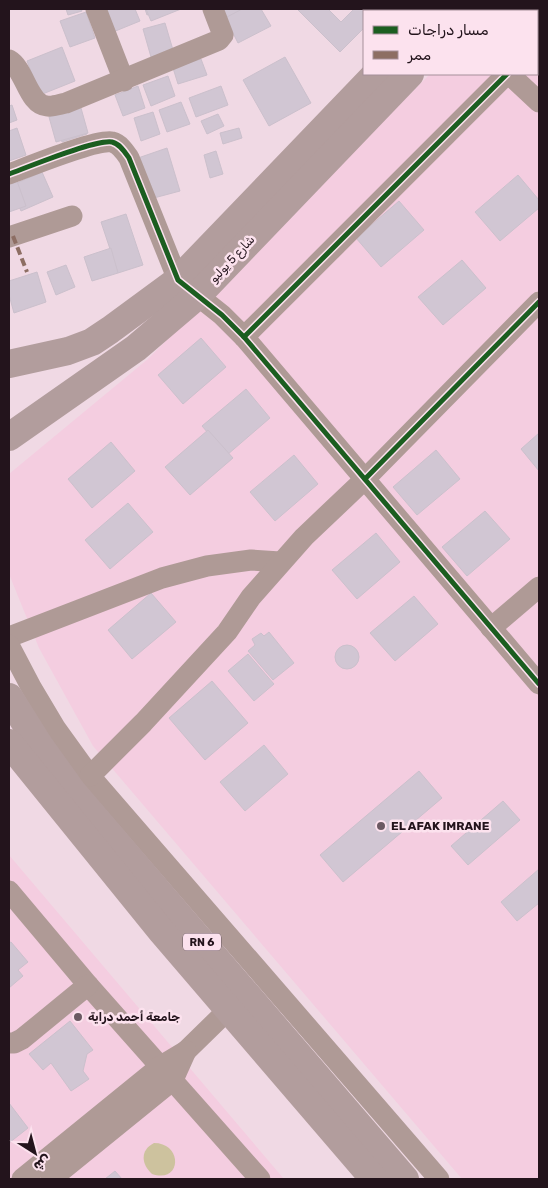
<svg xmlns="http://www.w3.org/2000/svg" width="548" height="1188" viewBox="0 0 548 1188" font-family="Rubik,'Noto Sans Arabic',sans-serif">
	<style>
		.built { fill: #f4cde0 }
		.green { fill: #cdc29e }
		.building { fill: #d1c6d3; stroke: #cbc0cc }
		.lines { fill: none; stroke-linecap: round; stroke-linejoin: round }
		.minor { stroke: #af9a96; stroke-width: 21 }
		.major { stroke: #b29d9d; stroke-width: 28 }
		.quiet { stroke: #8d6e63; stroke-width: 4; stroke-dasharray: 8 4; stroke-linecap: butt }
		.cycleway-casing { stroke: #fce2ee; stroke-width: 8 }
		.cycleway { stroke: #1b5e20; stroke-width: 5 }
		.poi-dot { fill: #6b5962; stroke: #fce2ee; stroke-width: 2 }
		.labels { text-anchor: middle; stroke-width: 5; stroke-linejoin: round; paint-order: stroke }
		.shield { fill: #fce2ee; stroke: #64525b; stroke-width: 1 }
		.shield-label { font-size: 11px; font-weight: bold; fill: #23141c }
		.street-label { font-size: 12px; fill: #23141c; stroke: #fce2ee }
		.poi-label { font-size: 12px; font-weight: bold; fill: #23141c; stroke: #fce2ee; text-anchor: start }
	</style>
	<rect width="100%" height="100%" fill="#f0d9e4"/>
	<g class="built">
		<polygon points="495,9 539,9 539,1179 462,1179 93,746 39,648 9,574 9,474 148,359 430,74 537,74 537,11 492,11"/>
		<polygon points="9,855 284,1179 9,1179"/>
	</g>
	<path class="green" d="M154,1143C183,1143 182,1184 152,1174C141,1164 140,1150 154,1143Z"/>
	<g class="building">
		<polygon points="66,9 81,9 82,11 68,15"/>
		<polygon points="104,9 135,9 140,21 113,32"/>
		<polygon points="145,9 164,9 147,15"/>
		<polygon points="146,9 181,9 151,21"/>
		<polygon points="221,9 261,9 271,26 238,43"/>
		<polygon points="223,9 242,9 227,17"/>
		<polygon points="297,9 328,9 341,22 354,9 364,9 367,11 364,11 364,28 340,52"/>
		<polygon points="86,12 95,38 70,47 60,21"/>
		<polygon points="165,23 173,50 151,57 143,29"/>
		<polygon points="62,47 75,81 40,95 27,61"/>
		<polygon points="285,57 311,103 269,126 243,80"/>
		<polygon points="201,59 207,75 178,84 173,68"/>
		<polygon points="168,76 175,96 151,106 143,85"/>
		<polygon points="138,86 145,108 123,116 115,95"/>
		<polygon points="221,86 228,105 196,117 189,98"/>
		<polygon points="181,102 190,124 167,132 159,110"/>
		<polygon points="77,104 87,134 62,142 52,113"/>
		<polygon points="12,105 17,120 9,123 9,106"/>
		<polygon points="81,108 88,133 56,142 49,117"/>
		<polygon points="153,112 160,134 141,141 134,118"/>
		<polygon points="218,114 224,126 207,134 201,121"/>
		<polygon points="17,128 26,155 9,161 9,131"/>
		<polygon points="239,128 242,138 223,144 220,133"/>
		<polygon points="167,148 180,191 150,199 138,158"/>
		<polygon points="216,151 223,174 210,178 204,155"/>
		<polygon points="42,172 53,197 21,211 10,186"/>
		<polygon points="518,175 539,200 539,208 500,241 475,212"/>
		<polygon points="17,181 26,206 9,212 9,185"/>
		<polygon points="399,201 424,230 381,267 356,238"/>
		<polygon points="126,214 143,265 118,273 101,222"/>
		<polygon points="111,248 118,273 92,281 84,257"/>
		<polygon points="462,260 486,288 443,325 418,297"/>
		<polygon points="66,265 75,287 56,295 47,272"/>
		<polygon points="37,272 46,302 14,313 9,295 9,281"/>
		<polygon points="201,338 226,367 183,404 158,375"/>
		<polygon points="246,389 270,418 227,455 202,426"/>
		<polygon points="208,430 233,458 190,495 165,467"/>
		<polygon points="539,433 539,471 521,449"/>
		<polygon points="111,442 135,471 92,508 68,479"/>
		<polygon points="436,450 460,479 417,515 393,487"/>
		<polygon points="294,455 318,484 275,521 250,492"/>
		<polygon points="128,503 153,532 110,569 85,540"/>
		<polygon points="485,511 510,539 467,576 442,547"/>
		<polygon points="376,533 400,562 357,599 332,570"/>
		<polygon points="151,593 176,622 132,659 108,630"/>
		<polygon points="414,596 438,624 395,661 370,633"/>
		<polygon points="269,632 294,663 273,680 248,651 255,645 252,639 261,633 264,636"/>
		<circle cx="347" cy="657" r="12"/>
		<polygon points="248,654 274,684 254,701 228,671"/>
		<polygon points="212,681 248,723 205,760 169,718"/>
		<polygon points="264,745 288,774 245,811 220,782"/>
		<polygon points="419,771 442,798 343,882 320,855"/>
		<polygon points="503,801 520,820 468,865 451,846"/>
		<polygon points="539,869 539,903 517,921 501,902"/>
		<polygon points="11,942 28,962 18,970 23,976 9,988 9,943"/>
		<polygon points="70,1021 93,1050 87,1054 83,1071 89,1079 71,1091 51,1063 43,1070 29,1054"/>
		<polygon points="9,1103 28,1128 9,1143"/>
		<polygon points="115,1171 122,1179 105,1179"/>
	</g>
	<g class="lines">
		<g class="minor">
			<polyline points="96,9 124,81"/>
			<polyline points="537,44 539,41"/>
			<path d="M9,60C25,69 28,105 47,106C53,107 60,104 66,103L219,40L223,35L213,9"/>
			<polyline points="509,74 539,102"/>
			<path d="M9,174C28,167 96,139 112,142C120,144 125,152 129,158L178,280L222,315L244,337L539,684"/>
			<polyline points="9,237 72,216"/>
			<polyline points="244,337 507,74"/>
			<polyline points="491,628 539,587"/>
			<polyline points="9,637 162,578 207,566 251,560 280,562"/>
			<polyline points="9,645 31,687 56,729 90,776 439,1179"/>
			<polyline points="90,776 143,723 227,632 251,597 304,537 365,479 539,302"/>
			<polyline points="9,891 88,985 260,1179"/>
			<polyline points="9,1043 14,1043 22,1039 88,985"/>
			<polyline points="186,1051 229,1009"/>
			<polyline points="22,1179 161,1066 186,1051 173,1080 51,1179"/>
		</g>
		<g class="major">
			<polyline points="435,11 437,9"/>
			<polyline points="471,11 473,9"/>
			<polyline points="9,364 68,351 92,342 110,330 178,280 376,74"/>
			<polyline points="9,437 136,348 197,296 410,74"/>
			<polyline points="9,697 39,745 72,791 405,1179"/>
			<polyline points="9,743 162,932 374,1179"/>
		</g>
		<polyline class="quiet" points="13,236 27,272"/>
		<g class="cycleway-casing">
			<g id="cycleway">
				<path d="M9,174C28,167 96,139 112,142C120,144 125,152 129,158L178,280L222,315L244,337L539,684"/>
				<polyline points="244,337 507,74"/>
				<polyline points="365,479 539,302"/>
			</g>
		</g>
		<use href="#cycleway" class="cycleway"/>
	</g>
	<g class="poi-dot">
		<circle cx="381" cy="826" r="5"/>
		<circle cx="78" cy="1017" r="5"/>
	</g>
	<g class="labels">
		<rect class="shield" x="183" y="933.5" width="38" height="17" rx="4"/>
		<g class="shield-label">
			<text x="202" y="946">RN 6</text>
		</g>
		<g class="street-label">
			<text transform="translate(232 259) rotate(-47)" y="4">شارع 5 يوليو</text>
		</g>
		<g class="poi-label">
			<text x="391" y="830">EL AFAK IMRANE</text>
			<text x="88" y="1021">جامعة أحمد دراية</text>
		</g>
	</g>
	<rect width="548" height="1188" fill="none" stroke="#23141c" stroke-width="20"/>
	<rect x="363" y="10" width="175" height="65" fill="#fce2ee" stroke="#a5909a"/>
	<rect x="373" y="26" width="25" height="8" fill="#1b5e20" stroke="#a5909a"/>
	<text x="408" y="35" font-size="15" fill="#23141c">مسار دراجات</text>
	<rect x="373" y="51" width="25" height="8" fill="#8d6e63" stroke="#a5909a"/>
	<text x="408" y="60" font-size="15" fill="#23141c">ممر</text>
	<g transform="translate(35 1153) rotate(144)" stroke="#fce2ee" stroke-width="4" paint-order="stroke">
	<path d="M0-4L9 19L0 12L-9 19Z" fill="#23141c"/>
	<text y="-8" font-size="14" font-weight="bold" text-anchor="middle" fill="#23141c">ش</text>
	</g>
</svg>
